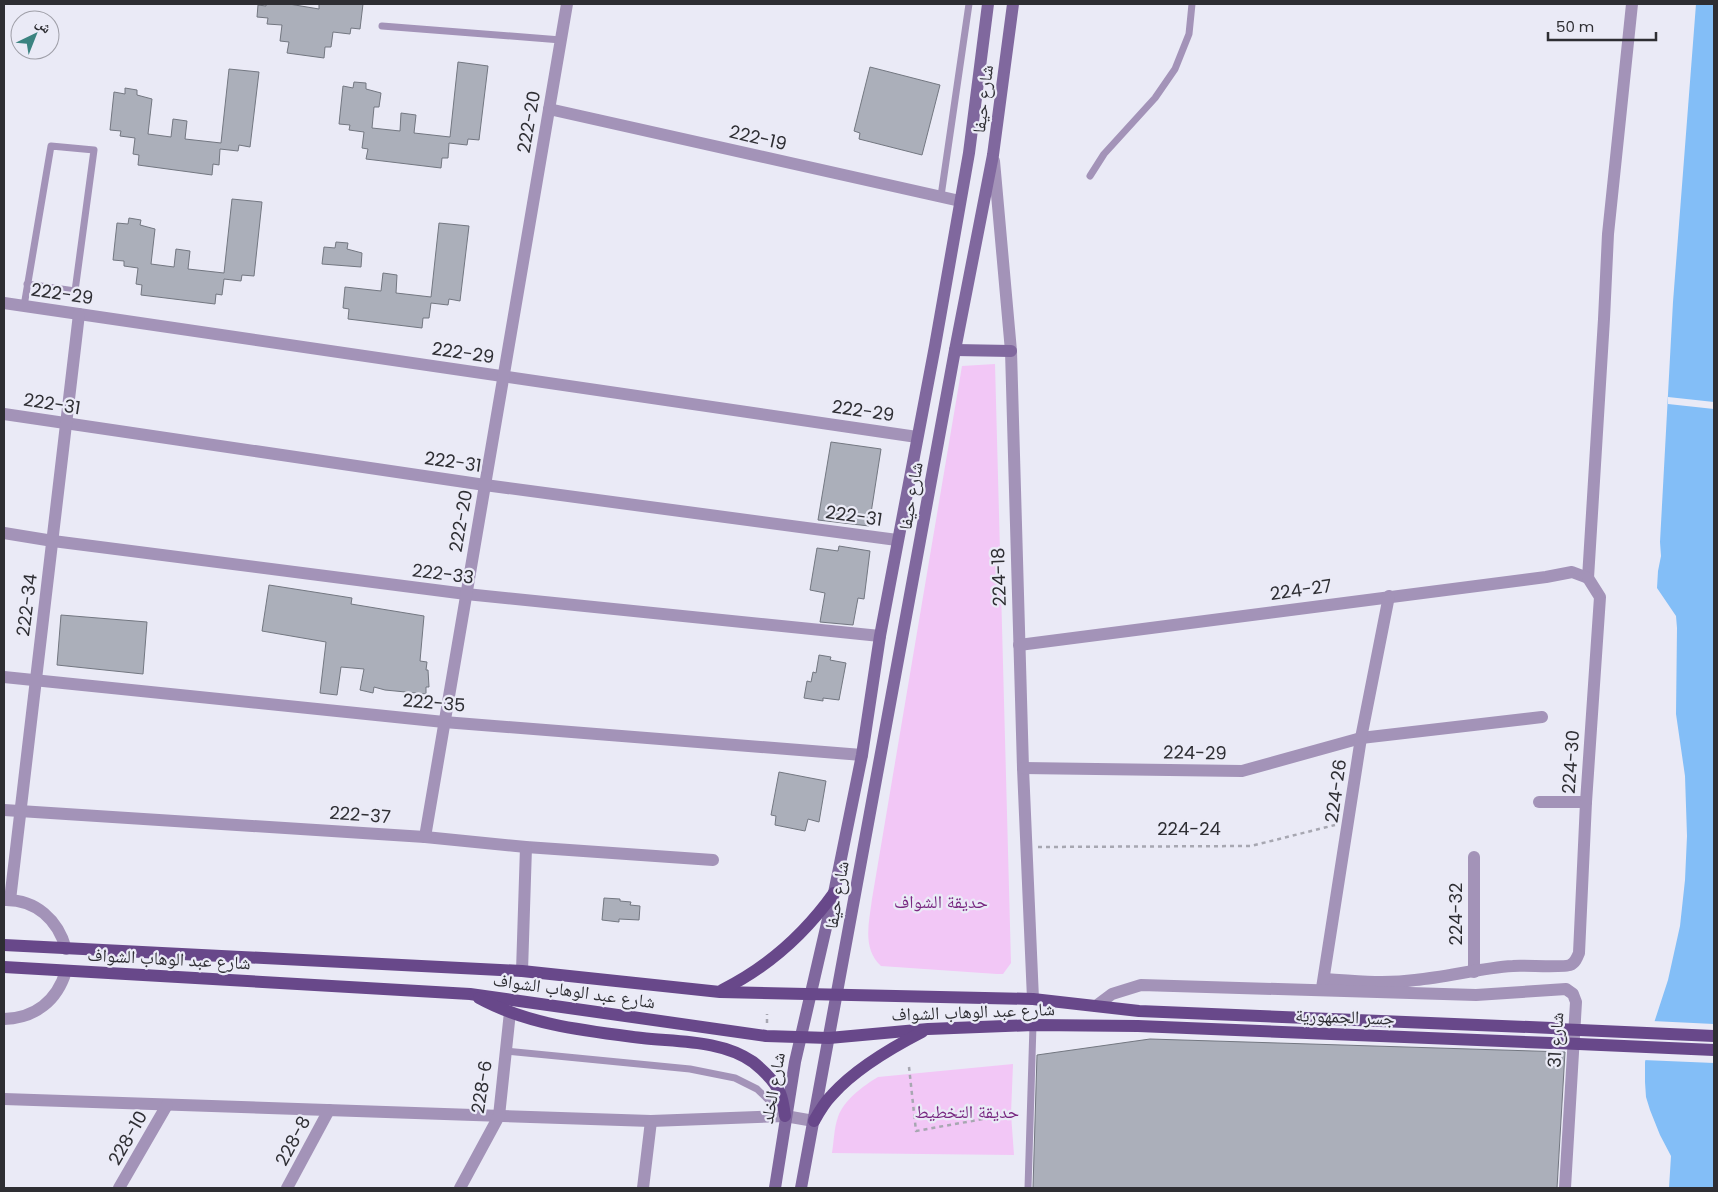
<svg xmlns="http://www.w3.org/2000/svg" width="1718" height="1192" viewBox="0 0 1718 1192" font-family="Poppins,'Noto Naskh Arabic',sans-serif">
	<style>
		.green { fill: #f2c7f6 }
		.water { fill: #83bef7 }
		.pier { fill: #eaeaf6 }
		.building { fill: #abafba; stroke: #737781 }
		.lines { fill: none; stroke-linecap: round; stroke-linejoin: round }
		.path { stroke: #a7a7b1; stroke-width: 2.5; stroke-dasharray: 4 4; stroke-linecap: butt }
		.service { stroke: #a393b8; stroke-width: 7 }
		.minor { stroke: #a393b8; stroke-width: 12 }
		.secondary { stroke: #80689e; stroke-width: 12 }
		.primary { stroke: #68488a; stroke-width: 12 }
		.primary-bridge { stroke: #68488a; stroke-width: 12 }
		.labels { text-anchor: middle; stroke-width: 4.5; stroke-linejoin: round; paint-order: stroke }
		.street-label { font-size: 18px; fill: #2e2e33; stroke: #eaeaf6 }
		.park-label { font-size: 18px; fill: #782881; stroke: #eaeaf6 }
	</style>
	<rect width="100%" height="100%" fill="#eaeaf6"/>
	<g class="green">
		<path d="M995,364L1011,963L1003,974H997L881,966C862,948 869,923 872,899L962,366Z"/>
		<path d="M1013,1064L1011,1114L1014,1155L832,1153C834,1141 834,1128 838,1117C844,1100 863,1086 878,1077Z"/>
	</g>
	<polygon class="water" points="1696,4 1714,4 1714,1188 1669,1188 1671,1156 1660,1135 1650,1110 1646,1097 1645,1082 1645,1062 1654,1023 1668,980 1680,926 1685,880 1687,836 1685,776 1676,714 1677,628 1676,616 1657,588 1658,571 1661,556 1660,542 1673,302"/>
	<g class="pier">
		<polygon points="1668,397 1714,402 1714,409 1668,404"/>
		<polygon points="1652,1021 1714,1024 1714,1063 1643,1060"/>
	</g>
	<g class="building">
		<polygon points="266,4 289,4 319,9 319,4 363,4 360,29 351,28 350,34 333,32 331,47 325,47 324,58 287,53 289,42 280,41 282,25 267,24 268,18 257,17 258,5 266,6"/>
		<polygon points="458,62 488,66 479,140 468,139 467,145 449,143 448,158 442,158 441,168 366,159 368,149 362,148 364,132 349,130 350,125 339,124 343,86 353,88 354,82 366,83 366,89 381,93 379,107 374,107 372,128 400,131 401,113 416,115 414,133 450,137"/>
		<polygon points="870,67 940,85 922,155 859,139 860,133 854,131"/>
		<polygon points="229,69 259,72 250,147 239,145 238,151 220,149 219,165 213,164 212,175 138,165 139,155 133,154 135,138 120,136 121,131 110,130 114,92 125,94 125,88 137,90 137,95 152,99 148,134 171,137 173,119 187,121 185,139 221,143"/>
		<polygon points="232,199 262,202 254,276 242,275 241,281 224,279 222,295 216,294 215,304 141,295 142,285 136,284 138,268 124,266 124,261 113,260 117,223 128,224 129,218 141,220 140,225 155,229 151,264 174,267 176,249 190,251 188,269 224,273"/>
		<polygon points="439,223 469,226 460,301 449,299 448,305 431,303 429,318 423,318 422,328 348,319 349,309 343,308 345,287 381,291 383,273 397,275 396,293 431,297"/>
		<polygon points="336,242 348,243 347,249 362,253 361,267 322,264 324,247 335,248"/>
		<polygon points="831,442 881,449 869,526 818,520"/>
		<polygon points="839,546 870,551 864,599 858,598 853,625 820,622 825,593 810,590 817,548 838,551"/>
		<polygon points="269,585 352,598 351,604 424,616 420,661 427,662 426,670 428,670 429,687 426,687 426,694 385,690 374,687 373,693 360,690 364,669 341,667 337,695 320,693 326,642 262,631"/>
		<polygon points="61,615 147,622 143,674 57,665"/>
		<polygon points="819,655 831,657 830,660 846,663 839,700 823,698 823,701 804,698 807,681 811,682 813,672 816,673"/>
		<polygon points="779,772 826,781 819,822 808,819 805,831 775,825 776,816 771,815"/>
		<polygon points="604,898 620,899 620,901 631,902 630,905 640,906 639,920 619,919 619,922 602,920"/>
		<polygon points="1150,1039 1565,1052 1557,1188 1033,1188 1037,1055"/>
	</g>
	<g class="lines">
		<g class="path">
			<polyline points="1038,847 1251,846 1335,825"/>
			<polyline points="767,1023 767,1014"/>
			<polyline points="909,1067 916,1131 1011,1114"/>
		</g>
		<g class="service">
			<polyline points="382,26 561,40"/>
			<polyline points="1090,176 1104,154 1155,98 1175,69 1189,34 1192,4"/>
			<polyline points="941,196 969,4"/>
			<polyline points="24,306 51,146 94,150 75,291 27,284"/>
			<polyline points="505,1051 690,1069 735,1078 757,1089 783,1114"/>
			<polyline points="1028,1188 1033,1025"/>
		</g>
		<g class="minor">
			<polyline points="549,109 960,201"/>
			<polyline points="994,161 1011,351 1023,768 1033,999"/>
			<polyline points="4,303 917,437"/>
			<polyline points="4,414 485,485 897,540"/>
			<polyline points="4,533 53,541 466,594 880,636"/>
			<polyline points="1588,578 1604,319 1608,234 1632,4"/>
			<polyline points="1019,645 1546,577 1572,572 1588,578"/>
			<polyline points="4,677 444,722 862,755"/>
			<polyline points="1023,768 1242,771 1361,738 1542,717"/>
			<polyline points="1539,802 1586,802"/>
			<polyline points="4,810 425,837 526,847 713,860"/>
			<polyline points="425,837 567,4"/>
			<polyline points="1474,857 1474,972"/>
			<path d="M4,900C36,899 58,920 66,949"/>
			<polyline points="10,900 79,314"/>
			<polyline points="522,971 526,847"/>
			<path d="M1324,979C1354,981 1385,984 1415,980C1448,977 1480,968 1513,966C1524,965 1564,968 1570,965C1575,963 1577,958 1579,953L1586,802L1600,597L1588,578"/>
			<polyline points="1322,988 1361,738 1389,596"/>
			<polyline points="1096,1006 1112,994 1141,985 1476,995 1566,989 1573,994 1576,1002 1565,1188"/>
			<path d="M4,1019C35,1018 57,1001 66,971"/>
			<polyline points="4,1099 651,1121 785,1116 814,1121"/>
			<polyline points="119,1188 167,1105"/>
			<polyline points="287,1188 329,1110"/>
			<polyline points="460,1188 499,1116 510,1012"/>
			<polyline points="643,1188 651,1121"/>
		</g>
		<g class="secondary">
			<polyline points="955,350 1011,351"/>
			<polyline points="775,1188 795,1062 834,893 862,755 880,636 935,346 969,153 988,4"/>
			<polyline points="801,1188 955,350 993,155 1013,4"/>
		</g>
		<g class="primary">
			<polyline points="4,945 522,971 720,992 1033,999 1139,1011 1552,1028"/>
			<polyline points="4,967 470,994 766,1036 829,1038 928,1029 1033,1025 1138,1026 1551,1043"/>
			<path d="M722,990C768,967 804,935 834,893"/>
			<path d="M479,998C528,1025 587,1031 642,1038C678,1042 722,1040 753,1062C763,1070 775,1082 780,1093C783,1100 784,1109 785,1116"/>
			<path d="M814,1121C819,1112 825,1102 832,1095C855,1069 891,1048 922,1032"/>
		</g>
		<g class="primary-bridge">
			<polyline points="1557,1029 1714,1036"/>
			<polyline points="1556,1043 1714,1050"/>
		</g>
	</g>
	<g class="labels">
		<g class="street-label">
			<text transform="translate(983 99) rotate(-83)" y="6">شارع حيفا</text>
			<text transform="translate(529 122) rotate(-80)" y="6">222-20</text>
			<text transform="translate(758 138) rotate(13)" y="6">222-19</text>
			<text transform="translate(62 294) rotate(8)" y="6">222-29</text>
			<text transform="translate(463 353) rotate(8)" y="6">222-29</text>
			<text transform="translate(52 404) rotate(9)" y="6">222-31</text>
			<text transform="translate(863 411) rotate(8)" y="6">222-29</text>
			<text transform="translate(453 462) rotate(8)" y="6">222-31</text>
			<text transform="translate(911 496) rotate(-80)" y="6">شارع حيفا</text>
			<text transform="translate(854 516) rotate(8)" y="6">222-31</text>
			<text transform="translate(461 521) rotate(-80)" y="6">222-20</text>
			<text transform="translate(443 574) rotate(7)" y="6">222-33</text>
			<text transform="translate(999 577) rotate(-92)" y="6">224-18</text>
			<text transform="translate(1301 590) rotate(-8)" y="6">224-27</text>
			<text transform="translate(27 605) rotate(-83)" y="6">222-34</text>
			<text transform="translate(434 703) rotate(5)" y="6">222-35</text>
			<text transform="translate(1195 753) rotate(1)" y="6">224-29</text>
			<text transform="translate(1571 762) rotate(-86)" y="6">224-30</text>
			<text transform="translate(1336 791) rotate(-82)" y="6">224-26</text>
			<text transform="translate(360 815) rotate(4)" y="6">222-37</text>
			<text x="1189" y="835">224-24</text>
			<text transform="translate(837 895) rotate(-80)" y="6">شارع حيفا</text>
			<text transform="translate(1456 914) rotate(-90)" y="6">224-32</text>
			<text transform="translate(169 959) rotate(3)" y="6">شارع عبد الوهاب الشواف</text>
			<text transform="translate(574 991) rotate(8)" y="6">شارع عبد الوهاب الشواف</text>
			<text transform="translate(973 1012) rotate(-2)" y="6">شارع عبد الوهاب الشواف</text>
			<text transform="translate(1345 1017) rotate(2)" y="6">جسر الجمهورية</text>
			<text transform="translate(1556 1040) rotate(-87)" y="6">شارع 31</text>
			<text transform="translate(482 1087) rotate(-81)" y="6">228-6</text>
			<text transform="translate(773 1088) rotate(-80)" y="6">شارع الخلد</text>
			<text transform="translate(128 1138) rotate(-60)" y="6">228-10</text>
			<text transform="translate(293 1141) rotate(-62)" y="6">228-8</text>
		</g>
		<g class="park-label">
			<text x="941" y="908">حديقة الشواف</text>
			<text x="967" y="1118">حديقة التخطيط</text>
		</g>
	</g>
	<rect width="1718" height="1192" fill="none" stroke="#2e2e33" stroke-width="10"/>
	<g transform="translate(35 35) rotate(43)"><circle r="24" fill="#eaeaf6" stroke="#9f9fa8"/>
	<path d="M0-4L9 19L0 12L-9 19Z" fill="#3b8380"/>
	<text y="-8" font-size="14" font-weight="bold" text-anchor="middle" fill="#2e2e33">ش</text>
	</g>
	<path d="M1548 32v8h108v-8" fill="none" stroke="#2e2e33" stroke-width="2.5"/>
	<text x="1556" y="32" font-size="15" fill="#2e2e33" stroke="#eaeaf6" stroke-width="4" paint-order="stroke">50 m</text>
</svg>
